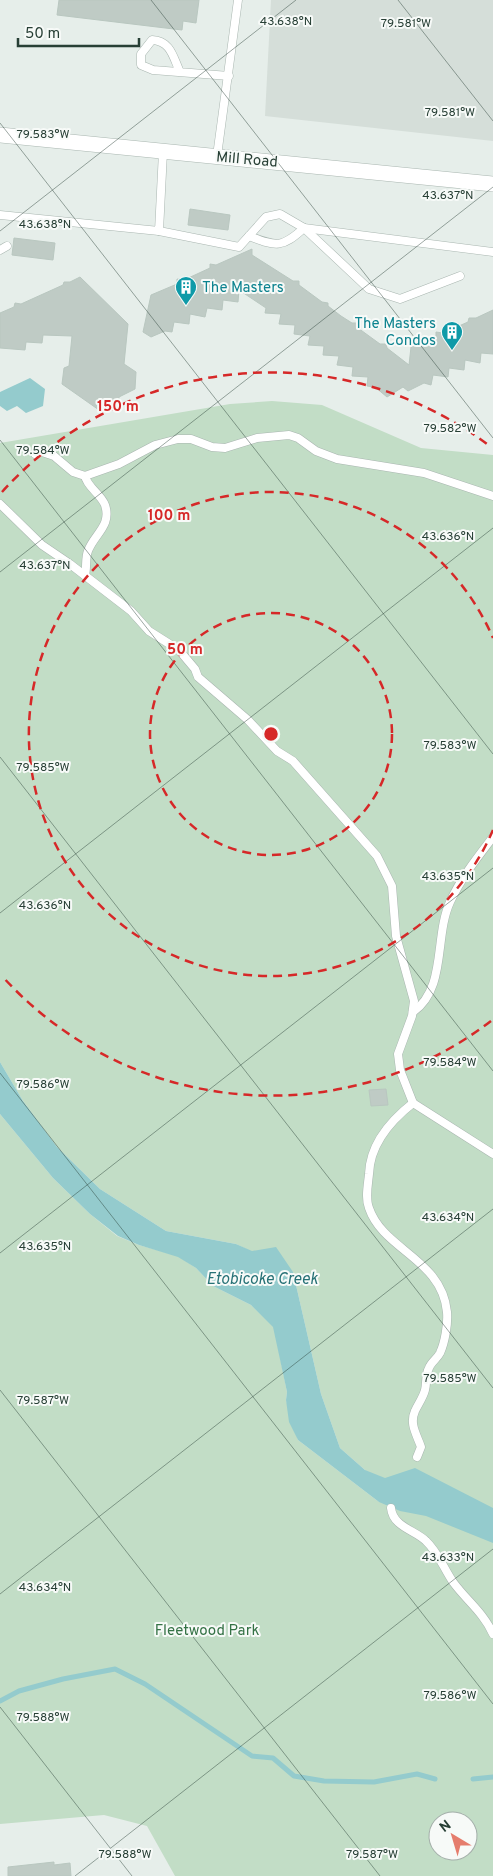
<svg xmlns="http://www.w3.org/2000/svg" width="493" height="1876" viewBox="0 0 493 1876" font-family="Overpass,sans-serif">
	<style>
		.built { fill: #d5ded9 }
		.green { fill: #c2ddc6; fill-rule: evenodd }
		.water { fill: #94cbcd }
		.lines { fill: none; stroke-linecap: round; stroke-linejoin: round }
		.stream { stroke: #94cbcd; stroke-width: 5 }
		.building { fill: #bfcbc5; stroke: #b9c7c0 }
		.service-casing { stroke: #a9b6b0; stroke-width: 9 }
		.tertiary-casing { stroke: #a9b6b0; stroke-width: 16 }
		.service { stroke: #fff; stroke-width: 8 }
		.tertiary { stroke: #fff; stroke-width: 15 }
		.ticks { fill: none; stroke: #273f35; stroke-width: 1; stroke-opacity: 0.45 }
		.ring { fill: none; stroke: #d62828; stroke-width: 2.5; stroke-dasharray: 9 6 }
		.labels { text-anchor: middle; stroke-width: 4; stroke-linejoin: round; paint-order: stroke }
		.street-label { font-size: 15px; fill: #273f35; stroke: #f7faf8 }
		.culture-label { font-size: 15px; fill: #0d838f; stroke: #f7faf8; text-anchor: start }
		.park-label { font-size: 15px; fill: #347245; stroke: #f7faf8 }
		.water-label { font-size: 16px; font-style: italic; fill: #267176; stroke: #f7faf8 }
		.ticks-label { font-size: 12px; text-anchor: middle; fill: #273f35; stroke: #f7faf8; stroke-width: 4; stroke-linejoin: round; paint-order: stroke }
		.centre { fill: #d62828; stroke: #f7faf8; stroke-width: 2.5 }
		.ring-label { font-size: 15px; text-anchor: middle; font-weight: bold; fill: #d62828; stroke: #f7faf8; stroke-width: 4; stroke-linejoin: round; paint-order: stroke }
	</style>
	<rect width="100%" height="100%" fill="#e6eeea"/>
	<polygon class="built" points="271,0 493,0 493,141 265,116"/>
	<path class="green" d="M272,401L322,405L421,448L493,455V1876H175L147,1826L104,1815L0,1824V1114L53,1178L90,1214L117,1236L139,1245L178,1256L196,1268L213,1286L251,1305L274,1327L287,1392L286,1400L298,1440L379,1502L365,1470L340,1448L321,1394L293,1272L236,1244L166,1231L100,1189L57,1147L23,1101L0,1062V443L230,404ZM438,1821H468V1851H438Z"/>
	<g class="water">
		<polygon points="30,378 45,389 43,406 26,413 17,406 7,411 0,406 0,392"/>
		<polygon points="0,1062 23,1101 57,1147 100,1189 166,1231 236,1244 252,1251 276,1247 293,1272 321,1394 340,1448 365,1470 385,1478 415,1468 493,1508 493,1543 426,1516 400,1511 379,1502 298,1440 289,1422 286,1400 287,1392 273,1327 251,1305 213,1286 196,1268 178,1257 139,1245 118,1236 90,1214 53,1178 0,1114"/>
	</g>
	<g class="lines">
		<g class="stream">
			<polyline points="0,1701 19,1691 63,1679 115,1669 145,1684 252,1756 273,1758 294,1776 324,1781 374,1782 417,1774 435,1779"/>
			<polyline points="473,1779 493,1777"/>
		</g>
	</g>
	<g class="building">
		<polygon points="59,0 199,0 196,23 183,21 182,30 57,15"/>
		<polygon points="190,209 230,215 228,230 188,225"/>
		<polygon points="14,238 55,243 53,260 12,255"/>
		<polygon points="252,249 252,255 293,281 299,281 299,285 322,302 328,303 328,306 341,316 352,323 357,323 358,328 380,344 386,344 387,348 409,365 411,347 436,336 436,332 443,333 468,322 469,318 476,318 493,310 493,354 481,353 480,363 465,360 464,370 449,368 448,377 433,375 431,385 424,383 408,391 403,387 387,397 375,387 367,386 368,377 352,376 353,367 337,365 339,356 323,355 324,346 308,345 310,336 294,334 295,325 279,324 281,314 265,313 266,308 239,290 238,302 223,300 222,310 207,308 205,317 190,314 189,324 174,322 172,332 165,331 151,337 143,332 151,295 177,284 177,279 184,280 210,268 210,264 216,265"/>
		<polygon points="80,277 128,324 124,364 136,372 135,389 119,397 119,401 99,410 62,384 64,368 69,366 72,336 43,335 42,343 26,342 25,350 0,348 0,313 14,307 15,303 21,304 63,285 64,282 70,282"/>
		<polygon points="386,1089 388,1105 371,1106 369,1090"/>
		<polygon points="54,1862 54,1865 70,1863 71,1876 8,1876 8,1867"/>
	</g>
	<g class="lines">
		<g class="service-casing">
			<g id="service">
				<path d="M180,72C173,57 171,41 152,40L141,54V65L153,70L229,76"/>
				<polyline points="217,156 238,0"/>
				<polyline points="0,215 159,231 163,152"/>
				<polyline points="159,231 239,247 266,217 280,214 304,228 493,252"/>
				<path d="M249,236C277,247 282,248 304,228L369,289L400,299L460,276"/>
				<polyline points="0,250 7,246"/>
				<polyline points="35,454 42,452 54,456 73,472 85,476 119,464 155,445 178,439 191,439 212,447 225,448 257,438 289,435 298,438 316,451 337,459 424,473 493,496"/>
				<polyline points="0,504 42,545 70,564 131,611 149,631 179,650 195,669 198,677 248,720 277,751 293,761 377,856 392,886 396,936 414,1001 412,1016 398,1054 400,1070 413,1103 493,1154"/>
				<path d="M85,575C87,567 85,558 88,551C94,534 112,526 105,505C101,494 87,487 85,476"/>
				<path d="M413,1012C447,988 434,937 450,902C461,878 477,858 493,837"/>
				<path d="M413,1103C390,1121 370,1144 369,1174C368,1185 365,1198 369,1208C383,1250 442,1259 447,1312C448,1324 445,1342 440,1353C437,1359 431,1362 429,1368C425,1375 427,1383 425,1390C423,1398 418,1404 415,1411C409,1424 417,1435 421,1447L417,1457"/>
				<path d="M391,1508C393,1527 415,1530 426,1541C438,1552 444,1569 453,1582C467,1601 483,1612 493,1634"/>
			</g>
		</g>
		<g class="tertiary-casing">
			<polyline id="tertiary" points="0,135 493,184"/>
		</g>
		<use href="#service" class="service"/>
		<use href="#tertiary" class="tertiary"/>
	</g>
	<path class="ticks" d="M151,0L493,438M398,0L493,121M0,123L493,754M0,231L296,0M0,440L493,1071M0,572L493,187M0,757L493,1388M0,913L493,528M0,1073L493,1704M0,1253L493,868M0,1390L380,1876M0,1594L493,1209M0,1707L132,1876M75,1876L493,1549"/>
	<g class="ring">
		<circle cx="271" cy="734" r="121"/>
		<path d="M493 830A242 242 0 1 1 493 638"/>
		<path d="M491 1021A362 362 0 0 1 2 976M2 492A362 362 0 0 1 491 447"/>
	</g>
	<defs>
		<g id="building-pin" transform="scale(1.125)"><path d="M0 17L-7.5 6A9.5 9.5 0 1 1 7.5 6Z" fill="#0f9aa8" stroke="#f7faf8"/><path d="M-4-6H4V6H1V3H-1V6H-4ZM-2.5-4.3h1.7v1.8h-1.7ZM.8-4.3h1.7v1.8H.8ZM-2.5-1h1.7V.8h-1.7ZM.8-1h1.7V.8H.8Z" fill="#fff"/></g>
	</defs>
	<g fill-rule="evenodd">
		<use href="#building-pin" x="186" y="287"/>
		<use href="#building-pin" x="452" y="332"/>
	</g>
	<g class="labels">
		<g class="street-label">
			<text transform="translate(247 159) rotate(5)" y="5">Mill Road</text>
		</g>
		<g class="culture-label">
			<text x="202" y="292">The Masters</text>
			<text x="436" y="328" text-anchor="end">The Masters<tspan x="436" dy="17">Condos</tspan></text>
		</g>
		<g class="park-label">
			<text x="207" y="1635">Fleetwood Park</text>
		</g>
		<g class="water-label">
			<text x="262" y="1284">Etobicoke Creek</text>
		</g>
	</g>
	<g class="ticks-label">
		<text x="286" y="25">43.638°N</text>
		<text x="406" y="27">79.581°W</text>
		<text x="450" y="116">79.581°W</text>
		<text x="43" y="138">79.583°W</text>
		<text x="448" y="199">43.637°N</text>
		<text x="45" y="228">43.638°N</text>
		<text x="450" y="432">79.582°W</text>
		<text x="43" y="454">79.584°W</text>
		<text x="448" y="540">43.636°N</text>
		<text x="45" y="569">43.637°N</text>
		<text x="450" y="749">79.583°W</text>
		<text x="43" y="771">79.585°W</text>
		<text x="448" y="880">43.635°N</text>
		<text x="45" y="909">43.636°N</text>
		<text x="450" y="1066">79.584°W</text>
		<text x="43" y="1088">79.586°W</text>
		<text x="448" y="1221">43.634°N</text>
		<text x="45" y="1250">43.635°N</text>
		<text x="450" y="1382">79.585°W</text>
		<text x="43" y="1404">79.587°W</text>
		<text x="448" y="1561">43.633°N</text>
		<text x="45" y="1591">43.634°N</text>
		<text x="450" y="1699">79.586°W</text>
		<text x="43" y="1721">79.588°W</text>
		<text x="125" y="1858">79.588°W</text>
		<text x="372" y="1858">79.587°W</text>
	</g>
	<circle cx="271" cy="734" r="8" class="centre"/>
	<g class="ring-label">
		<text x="118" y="411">150 m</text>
		<text x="169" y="520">100 m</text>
		<text x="185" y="654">50 m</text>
	</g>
	<g transform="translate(453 1836) rotate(322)"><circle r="24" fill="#f7faf8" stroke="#a4afaa"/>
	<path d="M0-4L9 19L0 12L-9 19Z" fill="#e57d6d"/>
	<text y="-8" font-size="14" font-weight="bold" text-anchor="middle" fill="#273f35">N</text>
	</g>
	<path d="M18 38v8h121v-8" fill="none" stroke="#273f35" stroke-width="2.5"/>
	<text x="25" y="38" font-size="15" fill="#273f35" stroke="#f7faf8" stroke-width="4" paint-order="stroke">50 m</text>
</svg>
